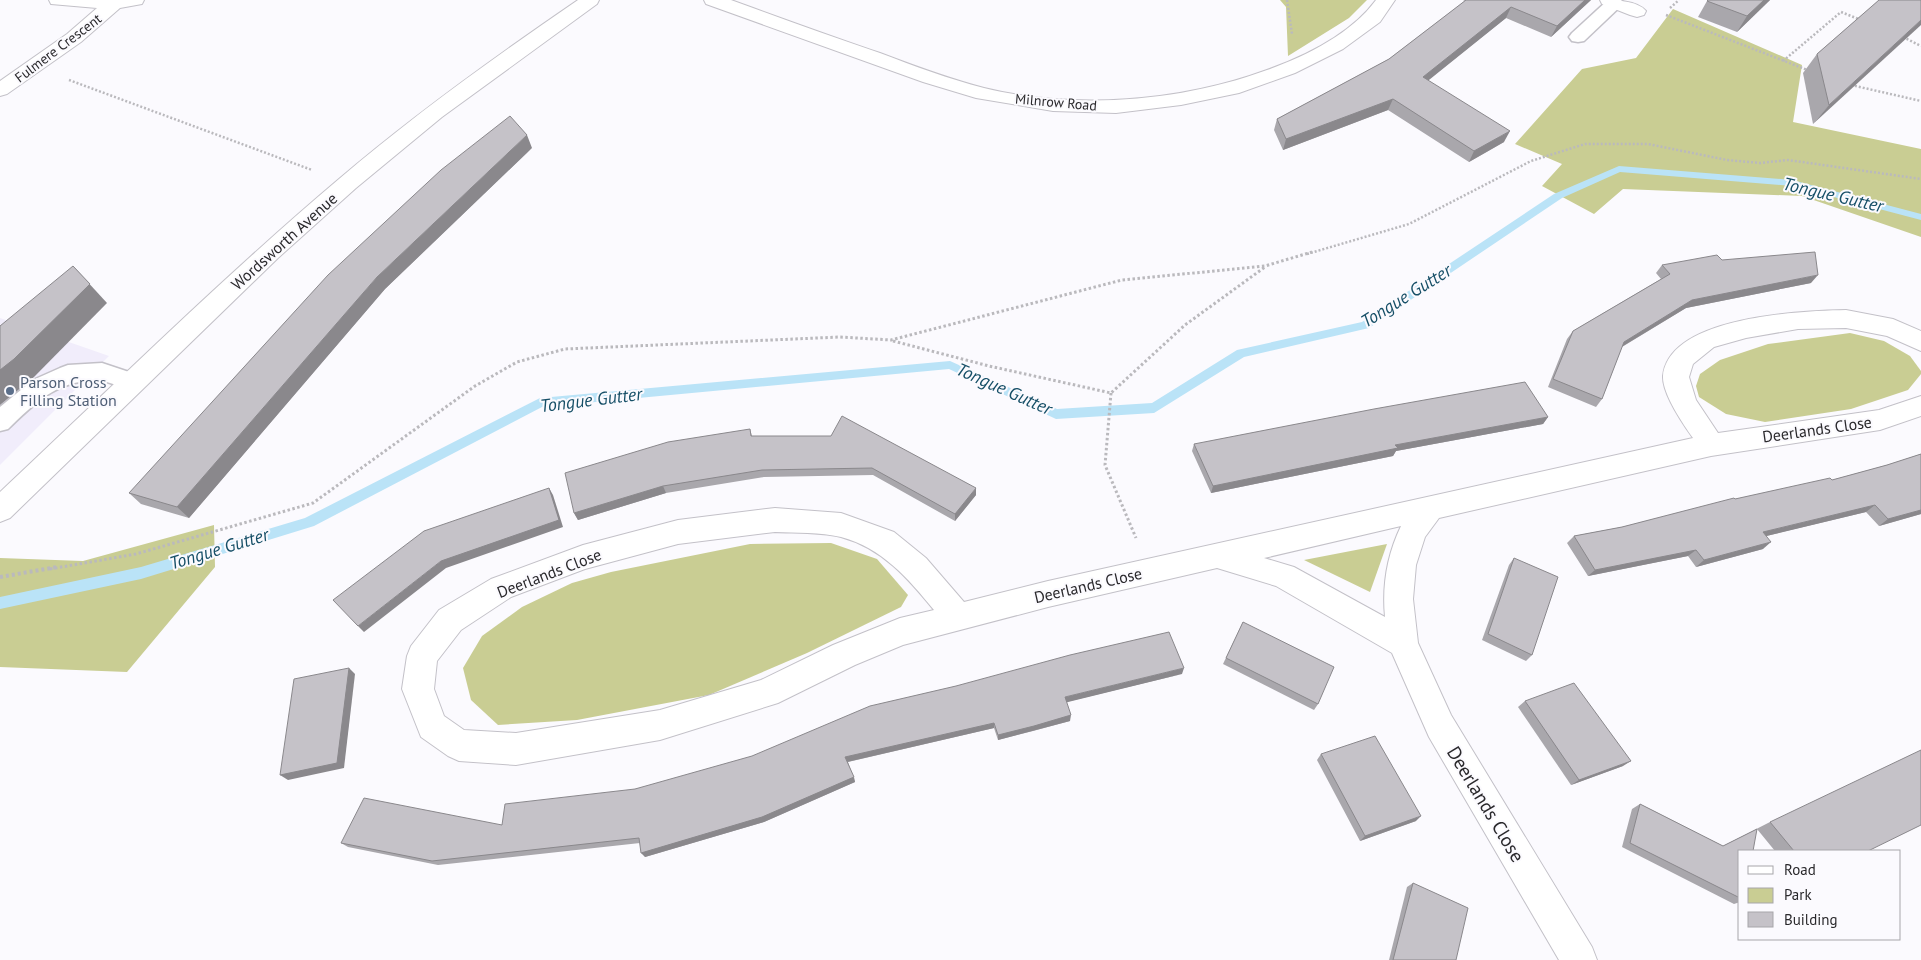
<svg xmlns="http://www.w3.org/2000/svg" width="1921" height="960" viewBox="0 0 1921 960" font-family="'PT Sans',sans-serif">
	<style>
		.built { fill: #f1edfb }
		.green { fill: #c9cd93 }
		.lines { fill: none; stroke-linecap: round; stroke-linejoin: round }
		.stream { fill: #bae3f7; fill-rule: evenodd }
		.service-casing { stroke: #c3c1c8; stroke-width: 3 }
		.minor-casing { stroke: #c3c1c8; stroke-width: 2 }
		.tertiary-casing { stroke: #c3c1c8; stroke-width: 2 }
		.path-far2 { stroke: #bab9bd; stroke-width: 2.5; stroke-dasharray: 2 2; stroke-linecap: butt }
		.path-far1 { stroke: #bab9bd; stroke-width: 3; stroke-dasharray: 2.5 2.5; stroke-linecap: butt }
		.path { stroke: #bab9bd; stroke-width: 4; stroke-dasharray: 3 3; stroke-linecap: butt }
		.service { fill: #fff; fill-rule: evenodd }
		.minor { fill: #fff; fill-rule: evenodd }
		.tertiary { fill: #fff; fill-rule: evenodd }
		.wall { fill: #a9a7ac }
		.shaded-wall { fill: #8a888c }
		.building { fill: #c5c2c8; stroke: #8a888c }
		.service-dot { fill: #5c6f8a; stroke: #fbfafe; stroke-width: 2 }
		.labels { text-anchor: middle; stroke-width: 4; stroke-linejoin: round; paint-order: stroke }
		.far-street-label { font-size: 14px; fill: #2a292c; stroke: #fbfafe }
		.street-label { font-size: 16px; fill: #2a292c; stroke: #fbfafe }
		.service-label { font-size: 16px; fill: #4e5e75; stroke: #fbfafe; text-anchor: start }
		.water-label { font-size: 18px; font-style: italic; fill: #164f67; stroke: #fbfafe }
		.near-street-label { font-size: 19px; fill: #2a292c; stroke: #fbfafe }
	</style>
	<rect width="100%" height="100%" fill="#fbfafe"/>
	<polygon class="built" points="0,318 109,356 0,465"/>
	<g class="green">
		<polygon points="1280,0 1367,0 1349,18 1288,56 1286,7"/>
		<polygon points="1673,9 1802,65 1793,122 1921,149 1921,237 1802,196 1623,189 1594,214 1542,186 1562,164 1515,144 1582,69 1636,58"/>
		<polygon points="1850,333 1884,341 1910,356 1921,371 1921,374 1908,390 1851,409 1765,422 1726,414 1699,397 1696,386 1700,374 1720,360 1768,344"/>
		<polygon points="214,525 215,567 127,672 0,667 0,558 83,561"/>
		<polygon points="831,543 877,559 908,595 901,607 807,653 709,695 577,720 498,725 471,700 463,668 482,636 522,607 572,583 611,572 750,544"/>
		<polygon points="1387,544 1370,592 1304,560"/>
	</g>
	<g class="lines">
		<polygon class="stream" points="1619,166 1792,180 1921,214 1921,220 1792,186 1620,172 1562,198 1369,328 1244,357 1154,413 1056,419 949,369 542,407 314,526 141,579 0,609 0,597 141,567 305,518 540,398 950,361 1057,409 1152,403 1237,350 1362,322 1554,194"/>
		<g class="service-casing">
			<g id="service">
				<polygon points="1608,0 1621,0 1624,3 1584,41 1578,42 1572,41 1569,37 1572,33"/>
				<path d="M102,363L141,376L145,382L141,388C126,393 115,382 101,381C59,378 36,402 8,429L0,431V407L33,380L60,368L68,365Z"/>
			</g>
		</g>
		<g class="minor-casing">
			<g id="minor">
				<polygon points="49,0 144,0 142,4 120,8 81,42 7,94 0,96 0,81 67,34 97,8 51,4"/>
				<path d="M704,0H731C781,18 830,36 880,53C914,66 949,79 984,88C1074,110 1180,102 1267,70C1306,56 1351,34 1376,0H1395L1380,22L1343,49L1295,73L1239,93L1181,105L1116,113L1053,111L976,98L923,82L706,4Z"/>
				<path d="M1600,0C1614,0 1637,0 1646,11L1644,15L1637,17L1630,15L1602,4Z"/>
				<path d="M1846,310L1893,319L1921,331V351L1887,336L1846,328L1798,329L1746,338L1714,347L1693,364L1689,377L1696,400L1718,433L1879,410L1921,396V416L1880,430L1711,456L1439,518L1425,537L1416,565L1413,599L1418,643L1451,715L1592,947L1597,960H1559L1429,737L1392,653L1276,586L1217,568L1048,607L903,645L855,665L778,703L660,740L516,765L459,761L448,756L421,737L402,689L407,656L411,646L439,610L491,579L583,545L678,520L775,508L841,513L894,532L926,558L964,602L1048,581L1693,438C1683,424 1662,393 1663,376C1669,316 1801,311 1846,310ZM1401,526C1387,555 1382,586 1385,617L1294,567L1264,558ZM775,532C796,533 820,532 841,537C882,548 908,578 934,610L900,618L833,645L761,680L660,710L516,733L464,730L444,716L434,689L437,661L461,630L511,597L585,569L678,544Z"/>
			</g>
		</g>
		<g class="tertiary-casing">
			<path id="tertiary" d="M578,0H599L597,4L442,117L356,188L278,258L10,518L0,522V492C112,387 222,278 339,179C415,114 496,56 578,0Z"/>
		</g>
		<g class="path-far2">
			<polyline points="1287,0 1292,34"/>
			<polyline points="1670,8 1679,0"/>
			<polyline points="1666,15 1810,71"/>
			<polyline points="1903,37 1921,46"/>
			<polyline points="1783,61 1841,12 1861,20"/>
			<polyline points="69,80 312,170"/>
			<polyline points="1851,85 1921,101"/>
			<polyline points="1307,254 1409,224 1531,161 1585,144 1648,144 1727,160 1760,163 1788,160 1921,179"/>
		</g>
		<g class="path-far1">
			<polyline points="893,341 989,366 1111,393 1185,325 1265,267"/>
			<polyline points="1111,393 1105,465 1136,538"/>
			<polyline points="50,569 136,554 313,503 475,386 517,362 565,349 840,337 891,340 1122,280 1265,266 1312,252"/>
		</g>
		<polyline class="path" points="0,577 57,567"/>
		<use href="#service" class="service"/>
		<use href="#minor" class="minor"/>
		<use href="#tertiary" class="tertiary"/>
	</g>
	<g class="wall">
		<polygon points="1463,0 1591,0 1551,37 1506,18 1428,80 1504,142 1469,162 1388,110 1283,150 1274,130 1277,119 1389,59 1465,1"/>
		<polygon points="1770,0 1737,32 1698,17 1707,1"/>
		<polygon points="1921,0 1813,124 1803,73 1817,54 1877,2"/>
		<polygon points="532,148 385,289 189,518 141,504 129,493"/>
		<polygon points="1722,260 1811,283 1686,308 1622,347 1602,399 1596,407 1548,387 1567,339 1573,331 1661,279 1656,273 1662,265"/>
		<polygon points="1548,417 1543,424 1396,451 1393,456 1211,493 1192,451 1194,444"/>
		<polygon points="750,429 752,436 976,495 955,521 873,475 764,477 666,493 578,520 574,513"/>
		<polygon points="1921,454 1921,514 1879,526 1866,512 1766,536 1763,549 1696,567 1688,556 1588,576 1567,543 1574,536 1622,527 1735,499 1832,480 1887,465"/>
		<polygon points="1514,558 1532,655 1526,661 1482,640 1509,565"/>
		<polygon points="1243,622 1318,704 1314,710 1223,664"/>
		<polygon points="1182,674 1066,702 1070,721 1033,731 998,740 994,728 848,762 855,782 764,822 645,857 640,843 438,865 348,847 341,843 502,825 635,789"/>
		<polygon points="1525,701 1623,766 1571,785 1518,707"/>
		<polygon points="1321,754 1416,821 1360,841 1317,760"/>
		<polygon points="1640,804 1723,846 1770,822 1868,851 1775,851 1757,829 1740,851 1740,902 1734,904 1622,847 1632,809"/>
		<polygon points="1413,883 1456,960 1389,960 1407,887"/>
	</g>
	<g class="shaded-wall">
		<polygon points="1585,0 1591,0 1551,37 1557,26"/>
		<polygon points="1764,0 1770,0 1737,32 1747,16"/>
		<polygon points="1511,7 1506,18 1419,88 1423,77"/>
		<polygon points="1921,20 1921,25 1813,124 1829,105"/>
		<polygon points="1393,99 1388,110 1283,150 1286,139"/>
		<polygon points="1510,131 1504,142 1469,162 1474,151"/>
		<polygon points="527,135 532,148 385,289 189,518 177,507 377,277"/>
		<polygon points="73,266 107,303 34,377 0,405 0,370"/>
		<polygon points="1818,275 1811,283 1686,308 1618,349 1624,342 1692,300"/>
		<polygon points="1548,417 1543,424 1396,451 1393,456 1211,493 1213,486 1395,445"/>
		<polygon points="663,486 666,493 578,520 574,513"/>
		<polygon points="549,488 553,495 563,527 446,568 364,632 358,626 441,561"/>
		<polygon points="976,488 976,495 955,521 955,514"/>
		<polygon points="1875,505 1866,512 1754,539 1763,532"/>
		<polygon points="1921,510 1921,514 1879,526 1888,519"/>
		<polygon points="1771,542 1763,549 1696,567 1704,560"/>
		<polygon points="1696,550 1688,556 1588,576 1595,570"/>
		<polygon points="349,668 355,674 344,768 288,780 280,775"/>
		<polygon points="1184,668 1182,674 1064,703 1065,697"/>
		<polygon points="1071,715 1070,721 998,740 998,735"/>
		<polygon points="994,723 994,728 847,762 845,757"/>
		<polygon points="1631,761 1623,766 1571,785 1579,780"/>
		<polygon points="854,777 855,782 764,822 645,857 641,853"/>
		<polygon points="1421,816 1416,821 1360,841 1365,836"/>
	</g>
	<g class="building">
		<polygon points="1466,0 1585,0 1557,26 1511,7 1423,77 1510,131 1474,151 1393,99 1286,139 1277,119 1389,59"/>
		<polygon points="1708,0 1764,0 1747,16 1707,1"/>
		<polygon points="1879,0 1921,0 1921,20 1829,105 1817,54"/>
		<polygon points="510,116 527,135 377,277 177,507 129,493 328,275 441,170"/>
		<polygon points="1815,252 1818,275 1692,300 1624,342 1602,399 1553,379 1573,331 1670,274 1662,265 1717,255 1722,260"/>
		<polygon points="73,266 90,284 14,359 0,370 0,326"/>
		<polygon points="1525,382 1548,417 1395,445 1398,448 1213,486 1194,444 1374,409"/>
		<polygon points="842,416 976,488 955,514 872,468 762,470 663,486 574,513 565,473 668,442 750,429 751,436 831,436"/>
		<polygon points="1921,454 1921,510 1888,519 1875,505 1763,532 1771,542 1704,560 1696,550 1595,570 1574,536 1622,527 1734,498 1735,499 1830,478 1832,480 1887,465"/>
		<polygon points="549,488 559,520 441,561 358,626 333,600 424,531"/>
		<polygon points="1514,558 1558,577 1532,655 1488,634"/>
		<polygon points="1243,622 1334,667 1318,704 1226,658"/>
		<polygon points="1169,632 1184,668 1065,697 1071,715 1034,726 998,735 994,723 845,757 854,777 762,817 641,853 639,838 432,861 341,843 364,798 502,825 505,804 635,789 752,756 870,706 956,686 1070,655"/>
		<polygon points="349,668 337,763 280,775 294,679"/>
		<polygon points="1574,683 1631,761 1579,780 1525,701"/>
		<polygon points="1375,736 1421,816 1365,836 1321,754"/>
		<polygon points="1921,750 1921,825 1868,851 1794,851 1770,822"/>
		<polygon points="1640,804 1723,846 1757,829 1753,851 1740,851 1740,898 1630,843"/>
		<polygon points="1413,883 1468,908 1456,960 1393,960"/>
	</g>
	<circle class="service-dot" cx="10" cy="391" r="5"/>
	<g class="labels">
		<g class="far-street-label">
			<text transform="translate(58 48) rotate(-37)" y="5">Fulmere Crescent</text>
			<text transform="translate(1056 102) rotate(5)" y="5">Milnrow Road</text>
		</g>
		<g class="street-label">
			<text transform="translate(284 241) rotate(-42)" y="6">Wordsworth Avenue</text>
			<text transform="translate(1817 429) rotate(-8)" y="6">Deerlands Close</text>
			<text transform="translate(549 573) rotate(-21)" y="6">Deerlands Close</text>
			<text transform="translate(1088 585) rotate(-13)" y="6">Deerlands Close</text>
		</g>
		<g class="service-label">
			<text x="20" y="388">Parson Cross<tspan x="20" dy="18">Filling Station</tspan></text>
		</g>
		<g class="water-label">
			<text transform="translate(1833 195) rotate(13)" y="6">Tongue Gutter</text>
			<text transform="translate(1406 296) rotate(-32)" y="6">Tongue Gutter</text>
			<text transform="translate(1004 389) rotate(24)" y="6">Tongue Gutter</text>
			<text transform="translate(591 400) rotate(-7)" y="6">Tongue Gutter</text>
			<text transform="translate(219 549) rotate(-17)" y="6">Tongue Gutter</text>
		</g>
		<g class="near-street-label">
			<text transform="translate(1486 804) rotate(59)" y="7">Deerlands Close</text>
		</g>
	</g>
	<rect x="1738" y="850" width="162" height="90" fill="#fbfafe" stroke="#a7a6aa"/>
	<rect x="1748" y="866" width="25" height="8" fill="#ffffff" stroke="#a7a6aa"/>
	<text x="1784" y="875" font-size="15" fill="#2a292c">Road</text>
	<rect x="1748" y="888" width="25" height="15" fill="#c9cd93" stroke="#a7a6aa"/>
	<text x="1784" y="900" font-size="15" fill="#2a292c">Park</text>
	<rect x="1748" y="912" width="25" height="15" fill="#c5c2c8" stroke="#a7a6aa"/>
	<text x="1784" y="925" font-size="15" fill="#2a292c">Building</text>
</svg>
